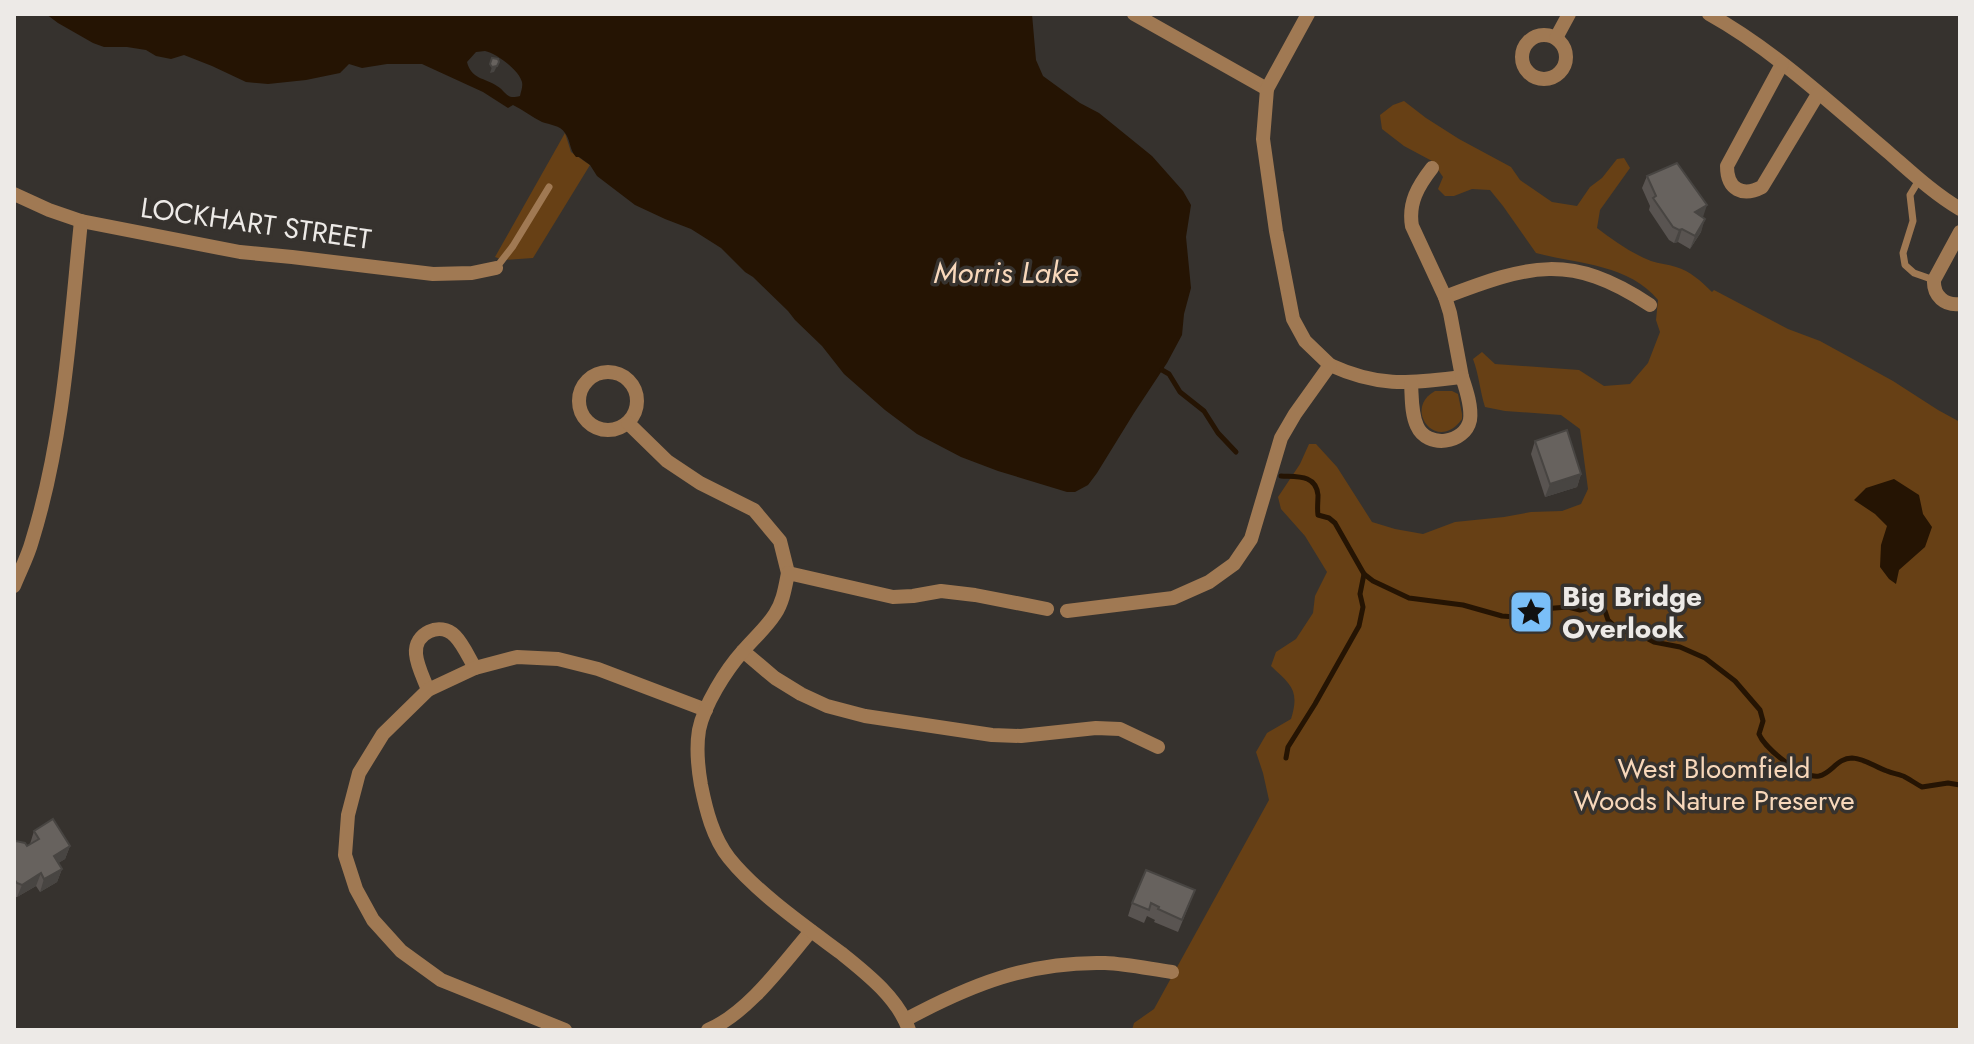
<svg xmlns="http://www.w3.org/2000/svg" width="1974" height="1044" viewBox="0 0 1974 1044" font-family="Jost,sans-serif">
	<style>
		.green { fill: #674015 }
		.water { fill: #251403; fill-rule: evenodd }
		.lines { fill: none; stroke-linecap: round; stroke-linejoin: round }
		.stream { stroke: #251403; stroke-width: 5 }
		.service { stroke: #a07953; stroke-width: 7 }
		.minor { stroke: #a07953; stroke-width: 14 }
		.wall { fill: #595451 }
		.shaded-wall { fill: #484542 }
		.building { fill: #67625e; stroke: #484542; stroke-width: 2 }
		.labels { text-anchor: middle; stroke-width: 7; stroke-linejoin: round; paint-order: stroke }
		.street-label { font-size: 28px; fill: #edeae7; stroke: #36322e }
		.poi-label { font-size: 28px; font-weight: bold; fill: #edeae7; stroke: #36322e; text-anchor: start }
		.park-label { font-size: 28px; fill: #f7d7ba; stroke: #36322e }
		.water-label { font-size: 30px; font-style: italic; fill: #f8d8bb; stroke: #36322e }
	</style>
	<rect width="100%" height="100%" fill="#36322e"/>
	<g class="green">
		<path d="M1404,101L1426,118L1459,139L1511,167L1520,180L1552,202L1577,206L1590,187L1602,178L1617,159L1624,158L1630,168L1600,210L1597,228C1614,241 1631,253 1651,261C1659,264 1668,264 1676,267C1690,271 1701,281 1712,292L1714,290L1788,329L1820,341L1893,381L1938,410L1960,422V1030H1132L1134,1023L1154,1009L1269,800L1263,773L1256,752L1267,733L1291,719C1300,690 1291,685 1271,666L1276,652L1296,639L1313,613L1315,596L1327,572L1305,536L1281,509L1278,497L1300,464L1309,444H1316L1337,467L1372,522L1395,529L1423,534L1455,522L1504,517L1531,512L1562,511L1581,504L1588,489L1580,429L1561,415L1505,411L1485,407C1480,391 1479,375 1473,359L1482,352L1495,364L1579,370L1604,386L1630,384L1648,363L1660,332L1656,320L1658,300C1629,264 1577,264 1536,253L1503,206L1490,190L1472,189L1454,196H1445L1438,189L1443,177L1432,161L1404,146L1382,129L1380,115L1393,105Z"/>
		<polygon points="565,133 571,152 590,165 533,258 503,260 495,257"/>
		<path d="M1435,391H1452L1458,394L1462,414V419C1437,454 1402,409 1435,391Z"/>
	</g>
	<g class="water">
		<path d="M46,14H1032L1036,60L1043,76L1080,103L1099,113L1152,156L1183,191L1191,205L1186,237L1191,288L1184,314L1182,335L1167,363L1134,413L1097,473L1088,485L1075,492H1067L998,471L961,457L917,434L885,410L844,374L822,346L795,320L788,311L753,277L745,272L721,248L691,229L665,219L635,205L597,176L590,165L579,157H576C569,149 571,141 565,133C560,125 550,125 542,122C532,117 523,110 513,105L508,108L483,92L422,64H387L362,68L349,64L340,73L306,80L268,84L246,82L212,66L184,55L171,59L156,56L146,50L127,47H104L93,43L58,23ZM485,51C496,53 519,70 522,82C523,87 521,91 520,96C506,100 507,92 497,86C485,78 471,79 467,62L476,52Z"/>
		<polygon points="1894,479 1919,495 1923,514 1932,527 1925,547 1899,570 1896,584 1889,579 1880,567 1881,545 1887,526 1875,514 1854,500 1866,488"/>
	</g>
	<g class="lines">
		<g class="stream">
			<polyline points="1162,370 1169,374 1180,392 1204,411 1218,433 1236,452"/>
			<path d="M1281,476C1296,477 1316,474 1318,495C1318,502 1317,509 1318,515L1329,518L1335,523L1364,574L1373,581L1409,598L1463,605L1502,616L1515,617H1522L1542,609L1568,607L1580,610L1597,606L1605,611L1608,620L1619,630L1637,633L1654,642L1680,647L1705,658L1735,681L1760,710L1763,721L1759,734C1765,749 1803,779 1819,776C1832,773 1837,758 1852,758C1866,759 1875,767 1887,771C1893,774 1900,774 1905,777C1911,780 1916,784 1922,787L1948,783L1960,785"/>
			<polyline points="1286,758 1288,747 1315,704 1359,626 1363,607 1360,594 1364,574"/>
		</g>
		<g class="service">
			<polyline points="1919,180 1910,195 1913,221 1903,253 1905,265 1914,273 1934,280"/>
			<polyline points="496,268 513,246 549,187"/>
		</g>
		<g class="minor">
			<polyline points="1134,14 1267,89"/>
			<path d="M1709,14C1774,50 1831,104 1888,152C1911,172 1933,193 1960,209"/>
			<circle cx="1544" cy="57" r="22"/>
			<polyline points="1556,38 1569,14"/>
			<path d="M1782,64L1727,166C1727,190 1743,197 1762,187L1818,94"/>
			<polyline points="14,194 49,210 81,221 240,252 292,257 433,274 472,273 496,268"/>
			<path d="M1960,232L1934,280C1933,296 1945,306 1960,304"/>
			<path d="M1445,297C1529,265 1570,252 1650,305"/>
			<path d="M1330,365C1380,388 1410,383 1462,377L1450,313L1445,297L1412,226C1408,203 1418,186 1432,168"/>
			<circle cx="608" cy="401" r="29"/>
			<path d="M1411,383C1412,397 1411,413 1417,426C1427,449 1465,444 1470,420C1472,406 1466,389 1462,377"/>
			<polyline points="628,423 667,461 700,483 754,510 780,541 788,573"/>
			<path d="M14,586C20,571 28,556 32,541C64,438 70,328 81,221"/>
			<polyline points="1067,611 1173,598 1209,582 1234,564 1251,539 1281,438 1295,414 1330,365 1305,341 1293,319 1276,231 1263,139 1267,89 1308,14"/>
			<polyline points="743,651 775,678 801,694 827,706 865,716 992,735 1021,736 1096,728 1120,729 1158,747"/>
			<path d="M428,690C424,679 417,666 416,654C414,633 440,621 455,636C463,644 469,658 475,668"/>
			<path d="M905,1020C970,985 1029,961 1105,963C1128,964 1150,969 1172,972"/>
			<polyline points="565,1030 441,980 401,951 373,920 356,889 345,855 348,815 359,773 383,734 428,690 475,668 517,657 558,659 598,669 706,710"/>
			<path d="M708,1030C748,1013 783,964 811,931"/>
			<path d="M909,1030C898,998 866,973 841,953C806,927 756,892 729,858C713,838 706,810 701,785C698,768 696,748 699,730C704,705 726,670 743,651C754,638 766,628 775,614C783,602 785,588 788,573L893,597L913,596L941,591L975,595L1047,609"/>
		</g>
	</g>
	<g class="wall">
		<polygon points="1647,176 1703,217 1701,232 1690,249 1678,242 1674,243 1669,240 1649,210 1650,206 1642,188"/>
		<polygon points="1535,441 1581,474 1577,487 1545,497 1531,454"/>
		<polygon points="34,831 70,846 65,859 58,863 62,869 57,882 40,892 36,886 17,897 14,897 14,844 27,846 30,844"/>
		<polygon points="1132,903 1190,903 1178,932 1154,922 1155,920 1147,916 1144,923 1128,916"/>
	</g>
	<g class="shaded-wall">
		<polygon points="499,62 494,72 490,73 492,67"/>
		<polygon points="1707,205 1703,217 1695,212"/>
		<polygon points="1705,219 1701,232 1690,249 1695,236"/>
		<polygon points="1682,229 1678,242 1674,243 1679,230"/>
		<polygon points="1581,474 1577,487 1545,497 1550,484"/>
		<polygon points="70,846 65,859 49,869 54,856"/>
		<polygon points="62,869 57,882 40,892 44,879"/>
		<polygon points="41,873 36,886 17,897 22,885"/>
	</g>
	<g class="building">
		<polygon points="492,58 498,59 499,62 497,66 492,67 490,64"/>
		<polygon points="1677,163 1707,205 1695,212 1705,219 1695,236 1682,229 1679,230 1673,227 1653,198 1656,196 1647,176"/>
		<polygon points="1567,430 1581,474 1550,484 1535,441"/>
		<polygon points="53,819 70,846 54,856 62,869 44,879 41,873 22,885 17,883 14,879 14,844 16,841 25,843 27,846 39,839 34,831"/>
		<polygon points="1146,870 1195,890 1182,920 1158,909 1159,907 1151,903 1149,910 1132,903"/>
	</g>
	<defs>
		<g id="sight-square" transform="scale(2.3)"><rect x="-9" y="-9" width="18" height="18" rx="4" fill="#7abff8" stroke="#36322e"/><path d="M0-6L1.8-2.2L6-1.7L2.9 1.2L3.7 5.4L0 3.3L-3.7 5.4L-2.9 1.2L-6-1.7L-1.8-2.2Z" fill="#111"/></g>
	</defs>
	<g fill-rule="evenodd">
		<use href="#sight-square" x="1531" y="612"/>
	</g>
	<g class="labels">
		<g class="street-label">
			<text transform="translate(256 223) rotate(8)" y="10">LOCKHART STREET</text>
		</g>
		<g class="poi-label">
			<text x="1562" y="606">Big Bridge<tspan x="1562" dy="32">Overlook</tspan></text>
		</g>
		<g class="park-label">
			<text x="1714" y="778">West Bloomfield<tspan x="1714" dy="32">Woods Nature Preserve</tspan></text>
		</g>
		<g class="water-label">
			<text x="1006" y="283">Morris Lake</text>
		</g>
	</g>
	<rect width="1974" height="1044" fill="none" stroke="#edeae7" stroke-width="32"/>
</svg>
